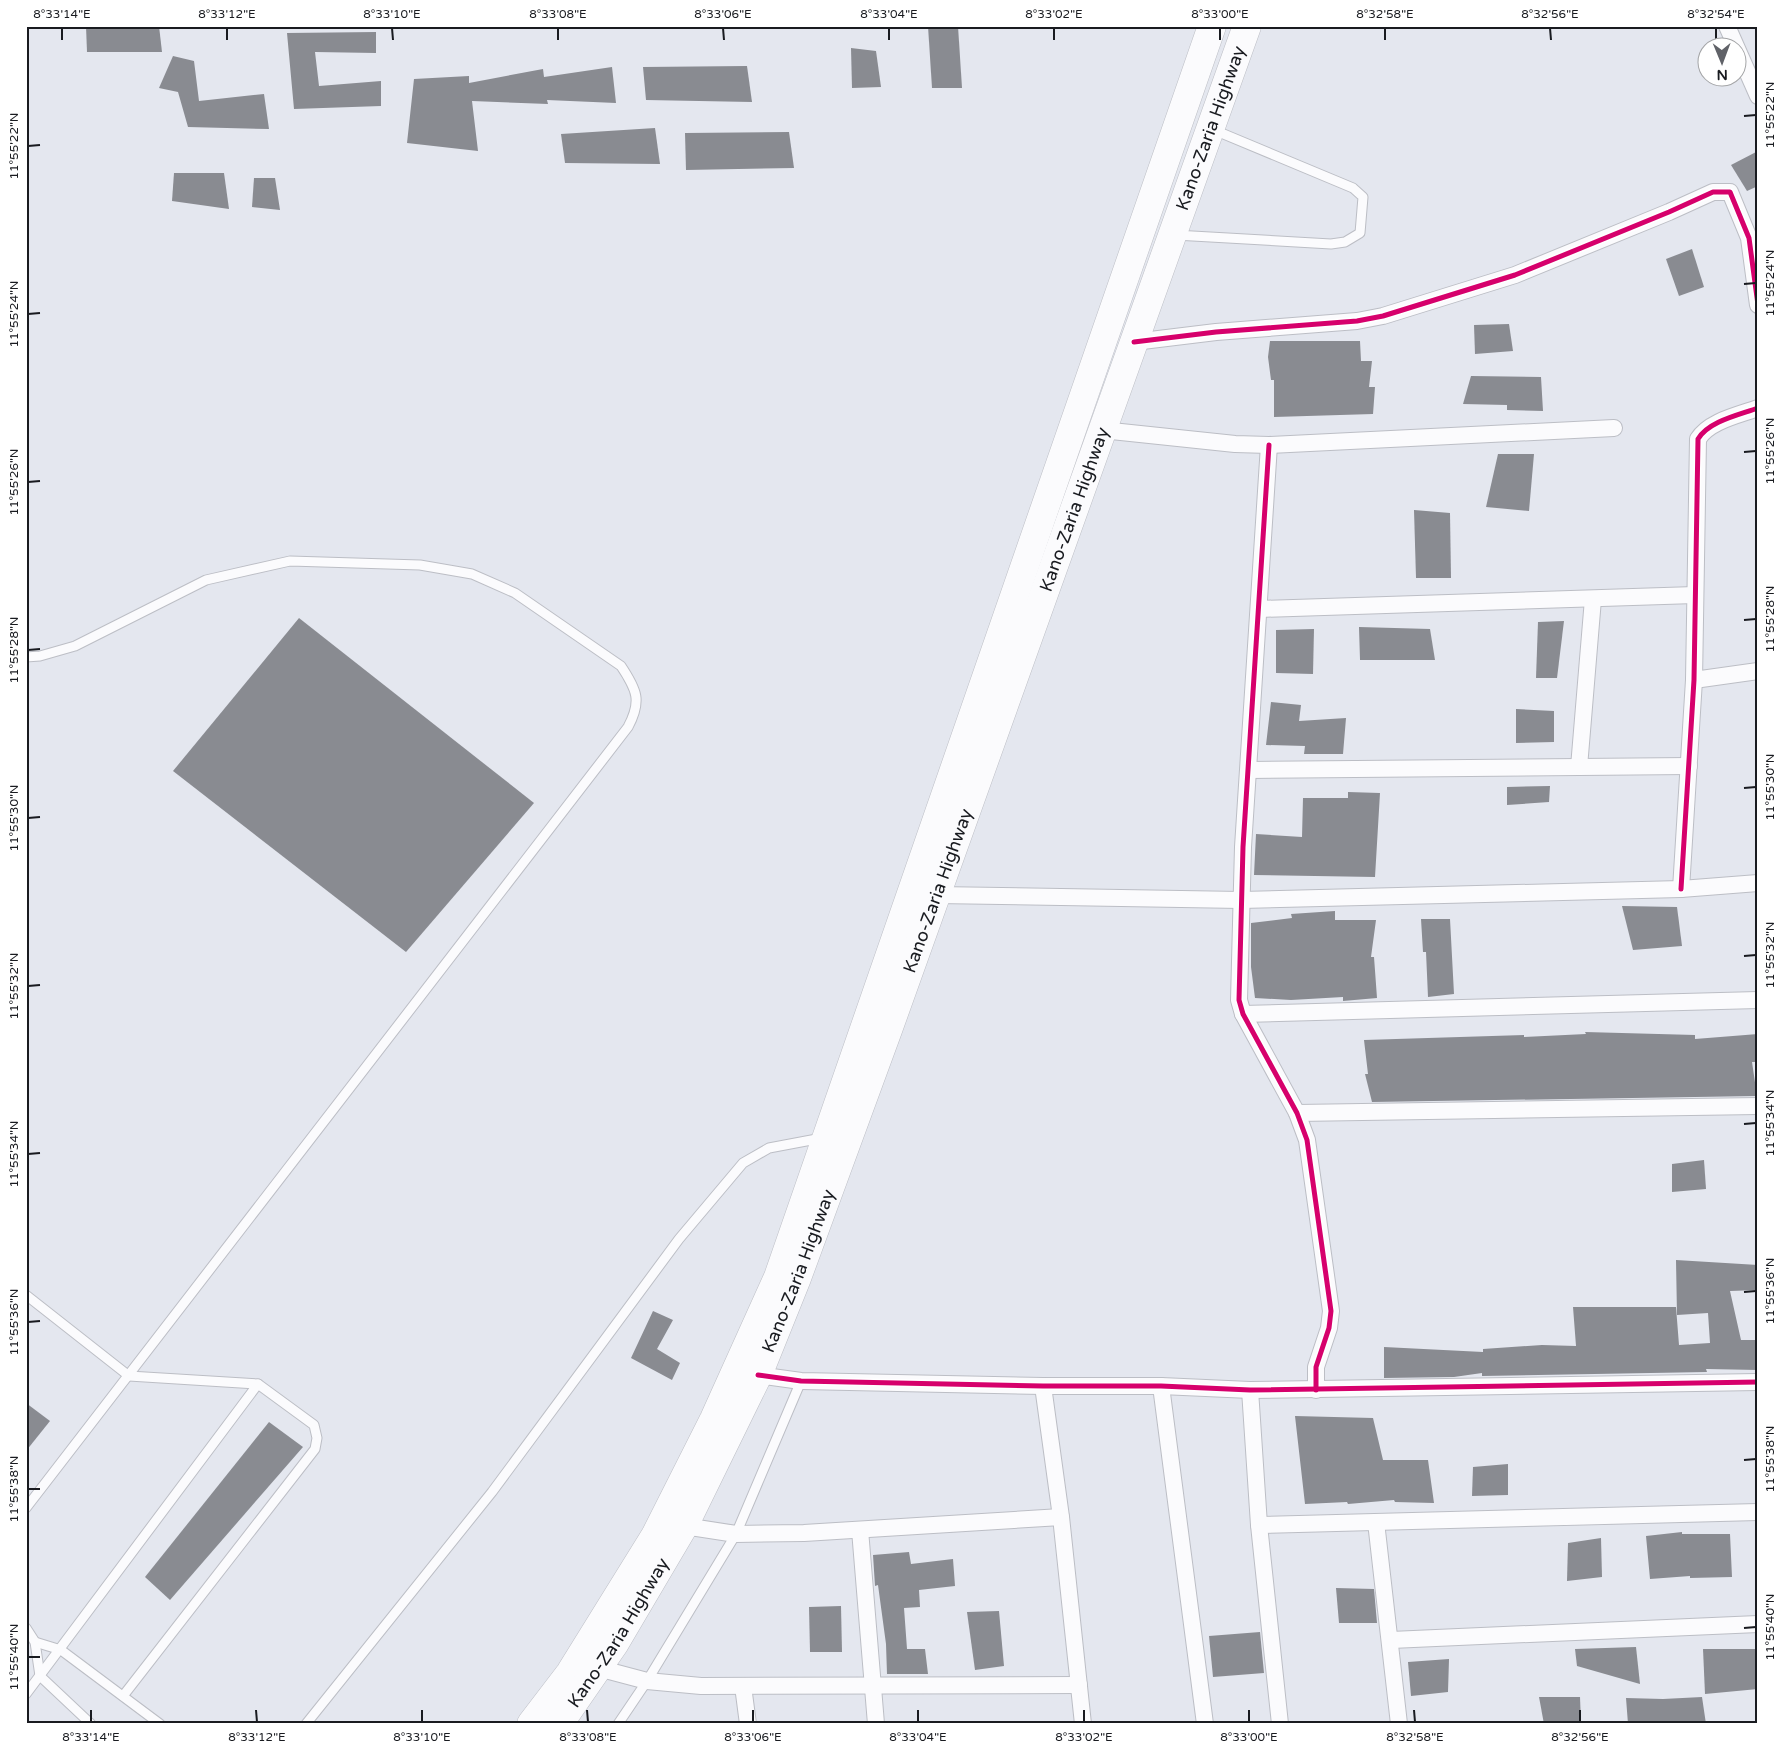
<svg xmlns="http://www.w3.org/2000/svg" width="1784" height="1750" viewBox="0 0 1784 1750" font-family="'Varela Round',sans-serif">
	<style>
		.building { fill: #898b91 }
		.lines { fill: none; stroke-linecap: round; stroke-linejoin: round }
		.lane-casing { stroke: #bcbec5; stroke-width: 11 }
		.street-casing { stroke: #bcbec5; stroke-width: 18 }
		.highway-casing { stroke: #bcbec5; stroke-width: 29 }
		.lane { stroke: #fbfbfd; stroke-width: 9 }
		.street { stroke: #fbfbfd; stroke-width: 16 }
		.highway { stroke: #fbfbfd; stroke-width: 28 }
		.cycleway-casing { stroke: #fff; stroke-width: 8 }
		.cycleway { stroke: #d6006c; stroke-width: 5 }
		.ticks { fill: none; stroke: #191b20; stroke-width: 2 }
		.labels { text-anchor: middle; stroke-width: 5; stroke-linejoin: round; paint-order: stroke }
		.street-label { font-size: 18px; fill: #191b20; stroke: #fff }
		.neatline { fill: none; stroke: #191b20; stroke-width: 2 }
		.ticks-label { font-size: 12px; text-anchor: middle; fill: #191b20 }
	</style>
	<rect width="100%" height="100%" fill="#e4e7ef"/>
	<g class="building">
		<polygon points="86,26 159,26 162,52 87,52"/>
		<polygon points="928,26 958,26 962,88 932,88"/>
		<polygon points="376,32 376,53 315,52 319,86 381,81 381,106 294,109 287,33"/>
		<polygon points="851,48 876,51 881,87 852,88"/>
		<polygon points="173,56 194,61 199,101 264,94 269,129 188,127 178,92 159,88"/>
		<polygon points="747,66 752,102 646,100 643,67"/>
		<polygon points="612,67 616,103 547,100 548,104 472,101 478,151 407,143 414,79 469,76 469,83 543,69 544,77"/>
		<polygon points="655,128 660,164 565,163 561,134"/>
		<polygon points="789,132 794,168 686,170 685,133"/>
		<polygon points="1758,151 1758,186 1747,191 1731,165"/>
		<polygon points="174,173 224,173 229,209 172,201"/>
		<polygon points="254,178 275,178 280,210 252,207"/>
		<polygon points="1692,249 1704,287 1679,296 1666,259"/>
		<polygon points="1509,324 1513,351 1475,354 1474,325"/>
		<polygon points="1270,341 1360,341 1361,361 1372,361 1369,387 1375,387 1373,414 1274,417 1274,380 1271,380 1268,357"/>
		<polygon points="1471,376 1541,377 1543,411 1507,410 1507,405 1463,404"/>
		<polygon points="1498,454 1534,454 1529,511 1486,507"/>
		<polygon points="1414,510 1450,513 1451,578 1416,578"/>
		<polygon points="299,618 534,803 406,952 173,771"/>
		<polygon points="1564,621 1557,678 1536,678 1538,622"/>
		<polygon points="1359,627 1430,629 1435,660 1360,660"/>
		<polygon points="1314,629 1313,674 1276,673 1276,630"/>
		<polygon points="1271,702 1301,705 1299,721 1346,718 1343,754 1304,754 1305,746 1266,745"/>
		<polygon points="1516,709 1554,711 1554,742 1516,743"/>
		<polygon points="1550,786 1549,802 1507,805 1507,787"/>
		<polygon points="1348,792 1380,793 1375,877 1254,875 1256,834 1302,837 1303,798 1348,798"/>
		<polygon points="1622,906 1677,907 1682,946 1633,950"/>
		<polygon points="1335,911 1335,920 1376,920 1371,957 1374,957 1377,998 1343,1001 1343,997 1291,1000 1255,998 1251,967 1251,923 1292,918 1291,914"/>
		<polygon points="1421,919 1450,919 1454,994 1428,997 1426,952 1423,952"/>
		<polygon points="1585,1032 1695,1035 1695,1039 1758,1034 1758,1062 1752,1062 1757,1096 1372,1102 1365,1074 1368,1074 1364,1040 1524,1035 1524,1037 1586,1034"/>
		<polygon points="1704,1160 1706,1189 1672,1192 1672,1164"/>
		<polygon points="1676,1260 1758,1265 1758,1290 1730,1291 1741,1340 1758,1340 1758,1370 1706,1369 1707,1372 1482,1376 1482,1373 1454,1377 1384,1378 1384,1347 1483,1352 1483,1349 1542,1345 1576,1346 1573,1307 1676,1307 1679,1345 1710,1343 1708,1313 1677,1315"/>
		<polygon points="653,1311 673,1320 657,1349 680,1363 672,1380 631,1358"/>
		<polygon points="26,1403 50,1421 26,1451"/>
		<polygon points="1295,1416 1373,1418 1383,1460 1428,1460 1434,1503 1395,1502 1394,1500 1348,1504 1347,1502 1305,1504"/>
		<polygon points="269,1422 303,1447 170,1600 145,1577"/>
		<polygon points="1508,1464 1508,1495 1472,1496 1473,1467"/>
		<polygon points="1682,1532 1682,1534 1730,1534 1732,1577 1690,1578 1690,1576 1650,1579 1646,1536"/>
		<polygon points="1601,1538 1602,1577 1567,1581 1568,1543"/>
		<polygon points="909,1552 911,1564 953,1559 955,1586 919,1590 920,1607 904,1608 907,1649 925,1649 928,1674 887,1674 886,1644 878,1585 875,1586 873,1555"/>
		<polygon points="1336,1588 1374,1589 1377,1623 1339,1623"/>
		<polygon points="841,1606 842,1652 810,1652 809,1607"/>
		<polygon points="999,1611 1004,1666 975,1670 967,1612"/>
		<polygon points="1260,1632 1264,1673 1213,1677 1209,1636"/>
		<polygon points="1636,1647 1640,1684 1577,1666 1575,1649"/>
		<polygon points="1703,1649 1758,1649 1758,1689 1705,1694"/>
		<polygon points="1449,1659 1448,1692 1411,1696 1408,1662"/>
		<polygon points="1539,1697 1580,1697 1581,1724 1544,1724"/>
		<polygon points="1702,1697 1706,1724 1628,1724 1626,1698 1663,1699"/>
	</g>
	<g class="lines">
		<g class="lane-casing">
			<g id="lane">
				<polyline points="1175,235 1331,244 1345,242 1360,233 1363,197 1353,188 1214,130"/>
				<path d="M26,657L40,656L75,646L206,580L290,561L420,565L472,574L515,593L621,666C637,690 642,701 628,727L26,1508"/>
				<polyline points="26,1295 129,1376 258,1384 314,1425 317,1438 315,1449 123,1696"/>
				<polyline points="26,1628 35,1642 40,1676 91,1724"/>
				<polyline points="35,1642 61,1650 160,1724"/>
				<polyline points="26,1694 258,1384"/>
				<polyline points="306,1724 492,1492 679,1239 743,1163 769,1148 822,1138"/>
				<polyline points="618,1724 647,1681 736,1534 801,1381"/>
			</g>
		</g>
		<g class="street-casing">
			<g id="street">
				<polyline points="1727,26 1758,96"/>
				<polyline points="1134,342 1216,332 1357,321 1383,316 1515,275 1669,212 1713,192 1730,192 1749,238 1758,305"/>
				<polyline points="1102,430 1235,444 1269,445 1614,428"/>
				<polyline points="1269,445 1243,847 1239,1000 1243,1014 1297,1113 1307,1140 1331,1311 1329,1328 1316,1367 1316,1390"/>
				<polyline points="1260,609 1695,595"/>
				<polyline points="1694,680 1758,671"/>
				<polyline points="1579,767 1593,599"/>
				<polyline points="1249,770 1689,766"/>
				<path d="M1681,889L1694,680L1698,439C1709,421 1739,415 1758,408"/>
				<polyline points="936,895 1241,900 1681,889 1758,883"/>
				<polyline points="1243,1014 1758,1000"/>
				<polyline points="1297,1113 1758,1106"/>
				<polyline points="758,1375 801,1381 1043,1386 1161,1386 1250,1390 1758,1382"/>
				<polyline points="1043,1386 1061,1517 1083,1724"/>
				<polyline points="1161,1386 1205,1724"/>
				<polyline points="1250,1390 1259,1525 1280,1724"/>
				<polyline points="1376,1522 1399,1724"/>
				<polyline points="1259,1525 1758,1512"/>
				<polyline points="684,1526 736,1534 804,1533 1061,1517"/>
				<polyline points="860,1530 876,1724"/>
				<polyline points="1391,1640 1758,1624"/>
				<polyline points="598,1668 647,1681 701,1686 1079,1685"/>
				<polyline points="743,1686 748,1724"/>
			</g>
		</g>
		<g class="highway-casing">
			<g id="highway">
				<polyline points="531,1724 570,1673 655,1536 714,1419 778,1277 1212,26"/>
				<path id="s1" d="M559,1724L615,1643L684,1526L758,1375L797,1278L888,1030L1247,26"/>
			</g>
		</g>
		<use href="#lane" class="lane"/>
		<use href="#street" class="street"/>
		<use href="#highway" class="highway"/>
		<g class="cycleway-casing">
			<g id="cycleway">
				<polyline points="1134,342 1216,332 1357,321 1383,316 1515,275 1669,212 1713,192 1730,192 1749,238 1758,305"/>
				<polyline points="1269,445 1243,847 1239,1000 1243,1014 1297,1113 1307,1140 1331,1311 1329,1328 1316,1367 1316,1390"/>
				<path d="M1681,889L1694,680L1698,439C1709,421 1739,415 1758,408"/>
				<polyline points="758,1375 801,1381 1043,1386 1161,1386 1250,1390 1758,1382"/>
			</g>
		</g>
		<use href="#cycleway" class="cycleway"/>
	</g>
	<path class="ticks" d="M62,28V40M227,28V40M392,28L393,40M558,28V40M723,28L724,40M889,28V40M1054,28V40M1220,28V40M1385,28V40M1550,28L1551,40M1716,28V40M1744,116L1756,115M28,146L40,145M1744,284L1756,283M28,314L40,313M1744,452L1756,451M28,482L40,481M1744,620L1756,619M28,650L40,649M1744,788L1756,787M28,818L40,817M1744,956L1756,955M28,986L40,985M1744,1124L1756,1123M28,1154L40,1153M1744,1292L1756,1291M28,1322L40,1321M1744,1460L1756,1459M28,1489H40M1744,1628L1756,1627M28,1657H40M91,1710V1722M256,1710L257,1722M422,1710V1722M587,1710L588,1722M753,1710V1722M918,1710V1722M1084,1710V1722M1249,1710V1722M1414,1710L1415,1722M1580,1710V1722"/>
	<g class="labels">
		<g class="street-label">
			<text dy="6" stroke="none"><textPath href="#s1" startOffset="1729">Kano-Zaria Highway</textPath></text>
			<text dy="6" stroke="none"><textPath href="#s1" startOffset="1324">Kano-Zaria Highway</textPath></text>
			<text dy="6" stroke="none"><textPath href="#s1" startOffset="919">Kano-Zaria Highway</textPath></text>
			<text dy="6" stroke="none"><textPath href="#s1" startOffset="514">Kano-Zaria Highway</textPath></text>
			<text dy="6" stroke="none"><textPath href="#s1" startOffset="109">Kano-Zaria Highway</textPath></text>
		</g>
	</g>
	<rect width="1784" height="1750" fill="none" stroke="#ffffff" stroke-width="55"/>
	<g transform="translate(1722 62) rotate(179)"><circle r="24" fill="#ffffff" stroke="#a3a4a6"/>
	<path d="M0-4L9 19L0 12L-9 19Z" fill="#606268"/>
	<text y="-8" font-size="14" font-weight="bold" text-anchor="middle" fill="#191b20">N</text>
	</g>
	<rect x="28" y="28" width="1728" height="1694" class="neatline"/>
	<g class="ticks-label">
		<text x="62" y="18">8°33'14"E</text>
		<text x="227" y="18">8°33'12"E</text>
		<text x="392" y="18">8°33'10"E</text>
		<text x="558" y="18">8°33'08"E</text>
		<text x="723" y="18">8°33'06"E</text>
		<text x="889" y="18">8°33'04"E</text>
		<text x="1054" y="18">8°33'02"E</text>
		<text x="1220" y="18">8°33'00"E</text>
		<text x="1385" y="18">8°32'58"E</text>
		<text x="1550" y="18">8°32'56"E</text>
		<text x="1716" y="18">8°32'54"E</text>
		<text transform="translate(1770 115) rotate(-90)" y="4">11°55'22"N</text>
		<text transform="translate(14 146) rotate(-90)" y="4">11°55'22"N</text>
		<text transform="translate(1770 283) rotate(-90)" y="4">11°55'24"N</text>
		<text transform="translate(14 314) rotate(-90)" y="4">11°55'24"N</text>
		<text transform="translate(1770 451) rotate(-90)" y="4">11°55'26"N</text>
		<text transform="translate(14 482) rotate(-90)" y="4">11°55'26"N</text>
		<text transform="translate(1770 619) rotate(-90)" y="4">11°55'28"N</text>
		<text transform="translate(14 650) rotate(-90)" y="4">11°55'28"N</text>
		<text transform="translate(1770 787) rotate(-90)" y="4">11°55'30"N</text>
		<text transform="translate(14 818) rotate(-90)" y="4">11°55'30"N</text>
		<text transform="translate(1770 955) rotate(-90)" y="4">11°55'32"N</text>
		<text transform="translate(14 986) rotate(-90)" y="4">11°55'32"N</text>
		<text transform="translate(1770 1123) rotate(-90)" y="4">11°55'34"N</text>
		<text transform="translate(14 1154) rotate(-90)" y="4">11°55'34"N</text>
		<text transform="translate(1770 1291) rotate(-90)" y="4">11°55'36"N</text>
		<text transform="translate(14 1322) rotate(-90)" y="4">11°55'36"N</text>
		<text transform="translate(1770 1459) rotate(-90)" y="4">11°55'38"N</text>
		<text transform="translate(14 1489) rotate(-90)" y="4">11°55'38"N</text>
		<text transform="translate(1770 1627) rotate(-90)" y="4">11°55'40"N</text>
		<text transform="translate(14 1657) rotate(-90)" y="4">11°55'40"N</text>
		<text x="91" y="1741">8°33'14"E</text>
		<text x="257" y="1741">8°33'12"E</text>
		<text x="422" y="1741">8°33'10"E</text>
		<text x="588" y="1741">8°33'08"E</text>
		<text x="753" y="1741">8°33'06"E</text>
		<text x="918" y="1741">8°33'04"E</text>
		<text x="1084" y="1741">8°33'02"E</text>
		<text x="1249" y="1741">8°33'00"E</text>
		<text x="1415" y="1741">8°32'58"E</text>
		<text x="1580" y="1741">8°32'56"E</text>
	</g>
</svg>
